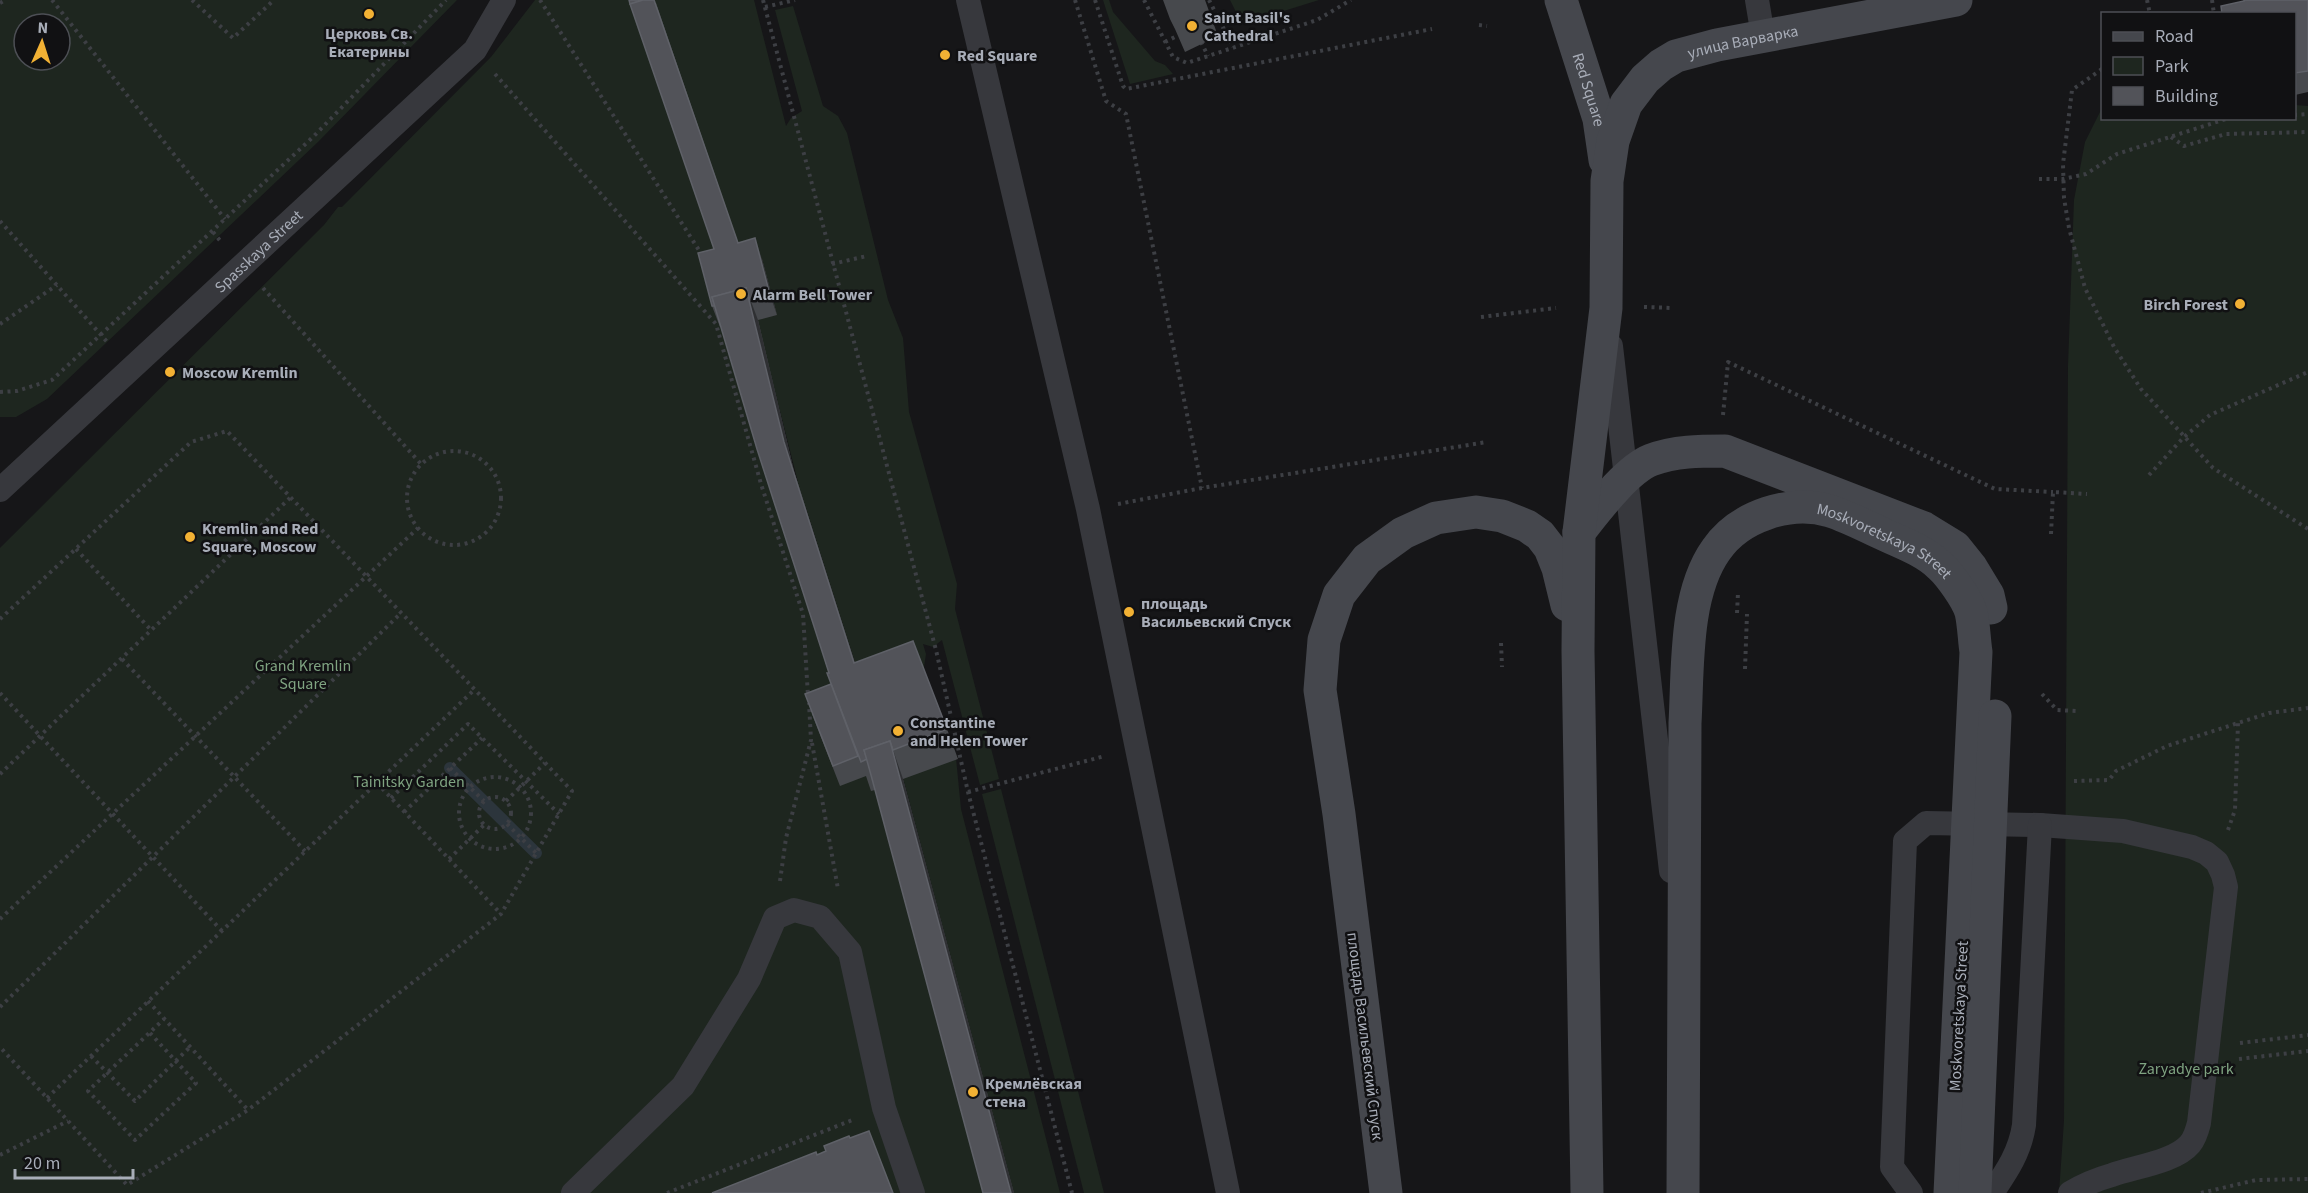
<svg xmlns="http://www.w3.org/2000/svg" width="2308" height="1193" viewBox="0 0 2308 1193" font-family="'Source Sans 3',sans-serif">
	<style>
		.green { fill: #1e261f; fill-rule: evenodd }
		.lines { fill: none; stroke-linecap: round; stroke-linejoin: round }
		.stream { stroke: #2c353c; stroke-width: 12 }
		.path { stroke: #3d3f44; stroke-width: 4; stroke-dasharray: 3 4.5; stroke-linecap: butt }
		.lane { stroke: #37383d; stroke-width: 24 }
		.secondary { stroke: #45474d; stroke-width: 33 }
		.wall { fill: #47494d }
		.shaded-wall { fill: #2f3033 }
		.building { fill: #525359; stroke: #5f6168; stroke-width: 1.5 }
		.poi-dot { fill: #f2b134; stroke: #111113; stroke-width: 2 }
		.labels { text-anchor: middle; stroke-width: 5; stroke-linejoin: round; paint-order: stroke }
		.poi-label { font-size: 16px; font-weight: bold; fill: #a8adb8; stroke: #111113; text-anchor: start }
		.street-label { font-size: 16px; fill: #a8adb8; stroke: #111113 }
		.park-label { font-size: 16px; fill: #7fa381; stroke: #111113 }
	</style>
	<rect width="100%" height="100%" fill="#161618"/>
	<g class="green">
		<path d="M0,0H457L318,142L47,399L16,417H0ZM24,24H60V60H24Z"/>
		<path d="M535,0H754L786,126L791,118L802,111L775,10L793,6L823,106L838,116L847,133L888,300L903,338L909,412L957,584L955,609L999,779L980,785L942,640L933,647L923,644L926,654L923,673L865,694L805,505L867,776L878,787L986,1193H0V548L324,225L338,207H342L491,57ZM724,331L761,336L798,482Z"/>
		<polygon points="1103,0 1109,0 1113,12 1155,61 1165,65 1173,74 1130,84"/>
		<polygon points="1230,0 1319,0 1242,24"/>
		<polygon points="2295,105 2308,106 2308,1193 2059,1193 2064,1121 2068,366 2074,200 2085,142 2102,108 2102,118 2294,118"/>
		<polygon points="956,758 961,809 1060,1193 1014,1193 903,778"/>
		<polygon points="1001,789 1104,1193 1084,1193 982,794"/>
	</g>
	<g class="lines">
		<polyline class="stream" points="450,768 536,853"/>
		<g class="path">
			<polyline points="52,0 225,219"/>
			<polyline points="192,0 233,38 274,0"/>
			<polyline points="540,0 702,255"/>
			<polyline points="763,0 936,650 968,792 1072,1193"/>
			<polyline points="1075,0 1106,101 1126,114 1202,488"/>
			<polyline points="1095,0 1123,86 1126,89 1432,29"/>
			<polyline points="1144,0 1173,57 1187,63 1317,20 1351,0"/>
			<polyline points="1209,0 1233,47"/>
			<polyline points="2147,0 2150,14"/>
			<polyline points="2212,0 2214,14"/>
			<polyline points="0,3 5,0"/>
			<polyline points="765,7 795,0"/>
			<polyline points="1479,25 1487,26"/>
			<polyline points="1165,42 1177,36"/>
			<polyline points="1201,42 1208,56"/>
			<polyline points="2102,69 2072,90 2063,164 2064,198 2069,228 2085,288 2114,347 2141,389 2213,468 2308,529"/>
			<polyline points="495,74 716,324 761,484 803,614 808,696"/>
			<polyline points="2294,115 2308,114"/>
			<polyline points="2171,137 2184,146 2226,134 2308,132"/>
			<polyline points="2039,179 2063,179 2086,174 2117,154 2229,118"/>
			<polyline points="0,221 109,344"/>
			<polyline points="213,232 222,243"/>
			<polyline points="832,264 867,256"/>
			<polyline points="263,288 421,464"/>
			<polyline points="1644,307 1673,308"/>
			<polyline points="1481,317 1556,308"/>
			<polyline points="0,324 57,285"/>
			<polyline points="0,392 17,391 52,380 313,137 446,0"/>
			<polyline points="1723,415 1728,362 1995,489 2053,492"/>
			<circle cx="454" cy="498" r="47"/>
			<polyline points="2149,475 2184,437 2210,415 2308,372"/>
			<polyline points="1118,504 1202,488 1487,442"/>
			<polyline points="2051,534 2053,492 2087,494"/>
			<polyline points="76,549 151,630"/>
			<polyline points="1737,613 1738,593"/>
			<polyline points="0,619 191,442 227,431 572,791 501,914 248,1110 127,1185 0,1047"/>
			<polyline points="1501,643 1502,667"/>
			<polyline points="122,659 305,851"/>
			<polyline points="1745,669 1747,614"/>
			<polyline points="0,693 222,931"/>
			<polyline points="2042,694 2057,710 2077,711"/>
			<polyline points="812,743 838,889"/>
			<polyline points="450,768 484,801"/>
			<polyline points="0,774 290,498"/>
			<circle cx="495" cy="813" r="36"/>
			<polyline points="2074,781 2109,780 2116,771 2167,746 2269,713 2308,708"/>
			<polyline points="377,783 501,914"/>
			<polyline points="968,792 1105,756"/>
			<circle cx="495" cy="813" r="16"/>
			<polyline points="391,798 468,724 559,814"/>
			<polyline points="506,801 545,763"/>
			<polyline points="404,812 482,738"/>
			<polyline points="507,824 536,853"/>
			<polyline points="2228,830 2235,810 2238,723"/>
			<polyline points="449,859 484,825"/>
			<polyline points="780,881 786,838 811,740 809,703"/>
			<polyline points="0,919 418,528"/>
			<polyline points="148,1001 248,1110"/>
			<polyline points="0,1007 401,613"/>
			<polyline points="150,1033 196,1083 135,1140 88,1091 164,1019"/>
			<polyline points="2240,1043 2308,1035"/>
			<polyline points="91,1056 135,1101 190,1047"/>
			<polyline points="2239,1059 2308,1051"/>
			<polyline points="47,1098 474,690"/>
			<polyline points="0,1155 68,1121"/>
			<polyline points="667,1193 855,1119"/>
			<polyline points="2201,1193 2256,1180 2308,1179"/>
		</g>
		<g class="lane">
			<polyline points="968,0 1088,509 1228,1193"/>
			<polyline points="1757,0 1763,36"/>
			<polyline points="1611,346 1671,871"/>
			<path id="s1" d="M0,490L475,50L504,0"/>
			<polyline points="573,1193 683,1086 749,979 775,918 794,910 820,917 850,952 884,1108 913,1193"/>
			<path d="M1911,1193L1892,1167L1905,841L1926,823L2040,825L2123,831L2192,847L2206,853L2217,862L2223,875L2226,887L2199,1123C2197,1131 2195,1138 2190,1144C2175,1162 2134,1167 2112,1175C2098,1179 2083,1185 2070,1193"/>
			<path d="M1992,1193C2007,1171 2020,1152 2024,1125L2040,825"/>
		</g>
		<g class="secondary">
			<path id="s2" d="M1561,0L1599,119L1605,160"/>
			<path d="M1579,532C1596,511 1626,470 1651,460C1675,451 1700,451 1725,451L1924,528L1955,547L1971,567L1988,595L1991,608"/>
			<polyline points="1386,1193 1339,814 1320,690 1324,640 1339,595 1367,559 1403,533 1436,518 1476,512 1502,516 1527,526 1540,535 1550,548 1558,568 1567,605"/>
			<path id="s3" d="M1587,1193L1578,651L1579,532L1606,308L1607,181L1613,141L1626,104L1645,79L1661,65L1676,56L1717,45L1956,0"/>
			<path id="s4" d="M1683,1193L1685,723C1688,670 1684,595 1716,550C1739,516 1791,499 1830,511C1849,517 1867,527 1885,535C1903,543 1926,552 1940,566C1950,575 1967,599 1971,612C1974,625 1974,639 1976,652L1950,1193"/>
			<polyline points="1975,1193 1995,716"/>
		</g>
	</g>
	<g class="wall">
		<polygon points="655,0 738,243 762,259 777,315 758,320 794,471 855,663 947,729 958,759 903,779 1014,1193 983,1193 875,790 871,791 866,776 840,786 812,714 831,684 829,673 721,326 720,327 712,306 714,249"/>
		<polygon points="1163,0 1205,0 1218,36 1185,52 1175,29 1170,19"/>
		<polygon points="2308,0 2308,92 2295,95 2295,14 2244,1"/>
	</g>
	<g class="shaded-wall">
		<polygon points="755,238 762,259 777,315 770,295"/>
		<polygon points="746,288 758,320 794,471 864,693 854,663 784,442"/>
		<polygon points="890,741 903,779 1014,1193 1011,1193"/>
	</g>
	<g class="building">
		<polygon points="629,0 643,0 630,4"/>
		<polygon points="643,0 654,0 738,243 755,238 770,295 750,300 746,288 712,297 715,306 712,306 698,253 714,249 630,4"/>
		<polygon points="2244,0 2308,0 2308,71 2295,73 2295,14 2222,14 2221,6 2244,1"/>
		<polygon points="746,288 784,442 854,663 913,641 947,729 893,750 890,741 864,750 867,759 861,762 827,673 829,673 757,449 712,297"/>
		<polygon points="831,684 858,756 833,766 805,694"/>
		<polygon points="890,741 1011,1193 983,1193 871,775 864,750"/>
		<polygon points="869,1131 893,1193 712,1193 816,1152 817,1155 826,1151 824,1146 849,1136 850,1138"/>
	</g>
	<g class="poi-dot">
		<circle cx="369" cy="14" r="6"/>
		<circle cx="1192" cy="26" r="6"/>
		<circle cx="945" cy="55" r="6"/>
		<circle cx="741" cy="294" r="6"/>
		<circle cx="2240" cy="304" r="6"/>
		<circle cx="170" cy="372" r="6"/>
		<circle cx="190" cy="537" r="6"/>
		<circle cx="1129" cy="612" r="6"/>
		<circle cx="898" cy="731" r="6"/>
		<circle cx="973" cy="1092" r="6"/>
	</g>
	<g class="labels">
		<g class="poi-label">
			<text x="1204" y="23">Saint Basil's<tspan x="1204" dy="18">Cathedral</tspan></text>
			<text x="369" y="39" text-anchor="middle">Церковь Св.<tspan x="369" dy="18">Екатерины</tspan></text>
			<text x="957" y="61">Red Square</text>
			<text x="753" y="300">Alarm Bell Tower</text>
			<text x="2228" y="310" text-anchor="end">Birch Forest</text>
			<text x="182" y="378">Moscow Kremlin</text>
			<text x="202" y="534">Kremlin and Red<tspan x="202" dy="18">Square, Moscow</tspan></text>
			<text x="1141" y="609">площадь<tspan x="1141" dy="18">Васильевский Спуск</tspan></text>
			<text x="910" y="728">Constantine<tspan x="910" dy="18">and Helen Tower</tspan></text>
			<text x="985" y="1089">Кремлёвская<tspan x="985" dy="18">стена</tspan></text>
		</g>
		<g class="street-label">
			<text dy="6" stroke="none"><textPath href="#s3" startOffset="1232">улица Варварка</textPath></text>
			<text dy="6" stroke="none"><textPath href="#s2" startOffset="94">Red Square</textPath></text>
			<text dy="6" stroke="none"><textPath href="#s1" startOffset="352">Spasskaya Street</textPath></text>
			<text dy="6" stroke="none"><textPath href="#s4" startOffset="838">Moskvoretskaya Street</textPath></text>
			<text transform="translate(1958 1016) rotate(-87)" y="6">Moskvoretskaya Street</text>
			<text transform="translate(1366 1036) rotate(83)" y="6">площадь Васильевский Спуск</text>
		</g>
		<g class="park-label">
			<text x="303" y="671">Grand Kremlin<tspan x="303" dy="18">Square</tspan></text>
			<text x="409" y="787">Tainitsky Garden</text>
			<text x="2186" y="1074">Zaryadye park</text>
		</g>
	</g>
	<rect x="2101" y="12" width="195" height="108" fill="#111113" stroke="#4d4f55" stroke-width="1.5"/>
	<rect x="2113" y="32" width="30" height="9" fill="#45474d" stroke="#4d4f55" stroke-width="1.5"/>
	<text x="2155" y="42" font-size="18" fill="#a8adb8">Road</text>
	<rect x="2113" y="57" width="30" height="18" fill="#1e261f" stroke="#4d4f55" stroke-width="1.5"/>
	<text x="2155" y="72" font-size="18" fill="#a8adb8">Park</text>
	<rect x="2113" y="87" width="30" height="18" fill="#525359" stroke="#4d4f55" stroke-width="1.5"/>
	<text x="2155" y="102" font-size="18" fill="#a8adb8">Building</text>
	<g transform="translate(42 42) rotate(3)"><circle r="28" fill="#111113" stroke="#4d4f55" stroke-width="1.5"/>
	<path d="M0-4.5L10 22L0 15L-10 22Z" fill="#f2b134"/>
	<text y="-9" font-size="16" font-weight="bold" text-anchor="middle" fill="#a8adb8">N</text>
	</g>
	<path d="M15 1169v9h118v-9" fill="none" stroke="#a8adb8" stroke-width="3"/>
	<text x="24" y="1169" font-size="18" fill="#a8adb8" stroke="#111113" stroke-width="4.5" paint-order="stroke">20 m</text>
</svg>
